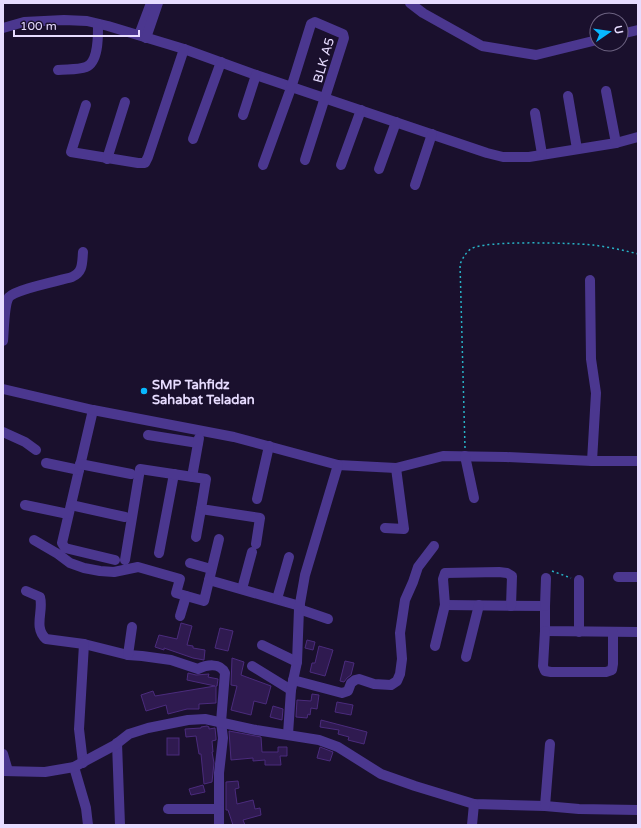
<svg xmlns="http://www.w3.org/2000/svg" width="641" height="828" viewBox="0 0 641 828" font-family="'Varela Round',sans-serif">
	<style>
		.building { fill: #2f1a50; stroke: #4b2b7d }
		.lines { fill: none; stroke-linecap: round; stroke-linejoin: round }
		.path { stroke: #28b3c7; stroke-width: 1.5; stroke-dasharray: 2 3; stroke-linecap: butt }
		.minor { stroke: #4b378f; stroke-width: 10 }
		.poi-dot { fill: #08b8ff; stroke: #1a102d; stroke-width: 1.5 }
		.labels { text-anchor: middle; stroke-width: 3; stroke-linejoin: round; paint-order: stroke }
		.street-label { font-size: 13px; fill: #e7dcff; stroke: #1a102d }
		.poi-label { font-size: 13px; font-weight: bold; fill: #e7dcff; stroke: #1a102d; text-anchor: start }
	</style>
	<rect width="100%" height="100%" fill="#1a102d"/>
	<g class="building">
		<polygon points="181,623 192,626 187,645 193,646 193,648 205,650 204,660 193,658 164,648 164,650 155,647 159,635 177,639"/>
		<polygon points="220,628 233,631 228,651 215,648"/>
		<polygon points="307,640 315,642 313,650 305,648"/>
		<polygon points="319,646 333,650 325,676 310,672 312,663 315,663"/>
		<polygon points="232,658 244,662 241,675 271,686 266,704 254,701 251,715 231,710 237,686 231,685"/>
		<polygon points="345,661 354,663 351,675 347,678 344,682 340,681"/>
		<polygon points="188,673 196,675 209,674 208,677 218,679 217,686 216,686 216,703 199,704 199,709 187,709 168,714 166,705 146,711 141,695 153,691 155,696 215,686 187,680"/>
		<polygon points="312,694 319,695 317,709 311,708 310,715 308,714 307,718 296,717 297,700 311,701"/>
		<polygon points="337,702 353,705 351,715 335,712"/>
		<polygon points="273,706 283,709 282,720 270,717"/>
		<polygon points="321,720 367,732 364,744 348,740 349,737 338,734 339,730 320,727"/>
		<polygon points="207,726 209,727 209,729 215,728 216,738 216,740 212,741 213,752 212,752 214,763 212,782 204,784 201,754 199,754 196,736 186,737 185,729 201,728 201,727"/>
		<polygon points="229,731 261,737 262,752 278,752 278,747 287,747 287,756 280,756 281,765 265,765 265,760 253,761 253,758 231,760"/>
		<rect x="167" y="738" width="12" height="17"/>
		<polygon points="320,747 333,752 330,761 317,758"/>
		<polygon points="238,781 239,788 235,789 237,804 253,800 255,809 260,808 261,815 243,820 245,825 233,825 228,810 226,810 226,782"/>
		<polygon points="203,785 205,792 191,795 189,789"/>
	</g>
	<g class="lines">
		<g class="path">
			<path d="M465,448L460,264C463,258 466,252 471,249C483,240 574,243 593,245C608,247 623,250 638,254"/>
			<polyline points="552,571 571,578"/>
		</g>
		<g class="minor">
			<polyline points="410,3 423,13 482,46 536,55 597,40"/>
			<polyline points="3,28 24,22 64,20 87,21 108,26 184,49 256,75 487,153 503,157 529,157 616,143 638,137"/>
			<polyline points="621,34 638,30"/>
			<polyline points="139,35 151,3"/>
			<polyline points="146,38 158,3"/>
			<path d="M58,70C67,69 78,70 86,67C99,62 98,35 98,24"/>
			<polyline points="606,91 616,143"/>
			<polyline points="568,96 577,149"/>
			<polyline points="86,105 71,152 138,163 145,163 148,157 184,49"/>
			<polyline points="535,113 542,154"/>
			<polyline points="243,115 256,75"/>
			<polyline points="193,139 221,62"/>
			<polyline points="107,159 125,102"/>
			<polyline points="263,165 291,88 311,24 315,22 343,34 344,38 305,160"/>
			<polyline points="341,165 361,110"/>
			<polyline points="379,169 396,122"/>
			<polyline points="415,185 432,134"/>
			<polyline points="590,280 591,359 596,393 592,461"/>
			<path d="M3,341C4,331 4,304 9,297C16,289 59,281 72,277C83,272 82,264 83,252"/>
			<polyline points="3,389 93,410 62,543 65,548 115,560"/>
			<polyline points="93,410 234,437 338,465 396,468 443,456 506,457 592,461 638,461"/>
			<polyline points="3,432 25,442 36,450"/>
			<polyline points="148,435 198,443"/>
			<polyline points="465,456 474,498"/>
			<polyline points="46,463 79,470"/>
			<polyline points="80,464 131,474"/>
			<polyline points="192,477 199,438"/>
			<polyline points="257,499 269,446"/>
			<polyline points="25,505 68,514"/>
			<polyline points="71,505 125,517"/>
			<polyline points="385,528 404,529 396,468"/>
			<polyline points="196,537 201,509"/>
			<polyline points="34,540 58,554 70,563 84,568 100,571 114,572 138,567 180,579 176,593 204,601 219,539"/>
			<polyline points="159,553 174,474"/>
			<polyline points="125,560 140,469 206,479 201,509 260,518 256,544"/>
			<polyline points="190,563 211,569"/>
			<polyline points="618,577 638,577"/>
			<polyline points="209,580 300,606"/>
			<polyline points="579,580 579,632"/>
			<polyline points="242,589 252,552"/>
			<path d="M26,591L40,597C44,611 33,627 46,639L84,644L128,655L142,656L171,660L198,669C206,665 220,662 225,673L221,722L223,738L219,773V825"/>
			<polyline points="277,599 289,557"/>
			<polyline points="445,605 545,606 545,631 638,632"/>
			<polyline points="545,606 546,578"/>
			<polyline points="299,609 328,619"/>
			<polyline points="180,616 186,596"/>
			<polyline points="545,631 543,666 545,671 551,672 606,672 612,670 613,664 613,632"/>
			<polyline points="262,645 297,662"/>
			<polyline points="435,646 445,605 443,579 445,573 499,572 507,573 512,576 511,606"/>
			<polyline points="128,655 132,627"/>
			<polyline points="466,657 479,605"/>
			<polyline points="252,666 291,690"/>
			<polyline points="293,680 342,693 348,691 351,683 355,680 359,679 374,684 391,685 397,681 400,674 402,659 400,633 405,600 413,582 418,567 434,546"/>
			<polyline points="288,734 291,690 297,662 299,609 305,575 338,465"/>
			<polyline points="117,743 120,825"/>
			<polyline points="3,754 8,771"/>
			<polyline points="83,763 79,729 84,644"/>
			<polyline points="74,767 86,808 88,825"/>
			<polyline points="3,771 45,772 74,767 115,745 129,734 148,728 188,720 205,719 256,730 319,740 338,747 381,774 415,786 474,804 545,806 579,809 638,810"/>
			<polyline points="545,806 550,744"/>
			<polyline points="168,809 219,809"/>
			<polyline points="472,825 474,804"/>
		</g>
	</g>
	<circle class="poi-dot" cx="144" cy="391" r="4"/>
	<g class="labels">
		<g class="street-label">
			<text transform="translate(323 60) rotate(-74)" y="5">BLK A5</text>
		</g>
		<g class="poi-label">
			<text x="152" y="389">SMP Tahfidz<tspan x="152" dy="15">Sahabat Teladan</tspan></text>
		</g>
	</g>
	<rect width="641" height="828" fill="none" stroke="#e7dcff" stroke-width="8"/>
	<g transform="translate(609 32) rotate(77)"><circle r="19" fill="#1a102d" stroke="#6c6281"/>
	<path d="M0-3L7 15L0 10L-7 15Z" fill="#08b8ff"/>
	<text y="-6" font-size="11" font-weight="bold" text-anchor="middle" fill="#e7dcff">U</text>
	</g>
	<path d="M14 30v6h125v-6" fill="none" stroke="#e7dcff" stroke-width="2"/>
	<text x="20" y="30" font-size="12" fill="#e7dcff" stroke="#1a102d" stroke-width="3" paint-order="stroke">100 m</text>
</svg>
